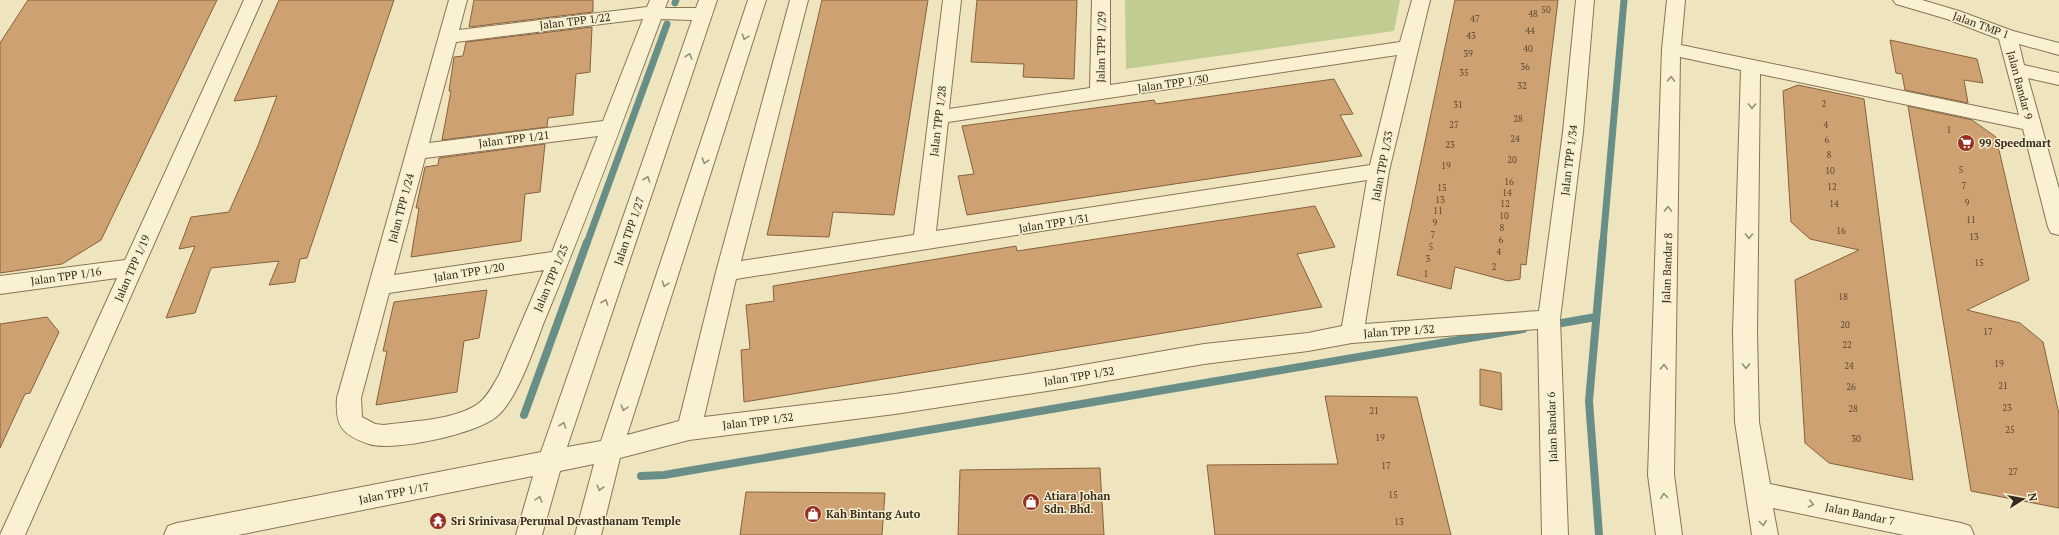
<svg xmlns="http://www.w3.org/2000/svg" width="2059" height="535" viewBox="0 0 2059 535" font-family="'PT Serif',serif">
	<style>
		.green { fill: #c0cc92 }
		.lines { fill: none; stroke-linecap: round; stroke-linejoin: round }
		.stream-far1 { stroke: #698e88; stroke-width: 7 }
		.stream { stroke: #698e88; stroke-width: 8 }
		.building { fill: #cea173; stroke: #87613c }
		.street-casing { stroke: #877557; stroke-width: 2 }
		.street { fill: #f9f1d1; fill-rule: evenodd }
		.oneway { stroke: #988e76 }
		.labels { text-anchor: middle; stroke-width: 3; stroke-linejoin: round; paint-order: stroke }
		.number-label { font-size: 9px; fill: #5c4832 }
		.street-label { font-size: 11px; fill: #362b1c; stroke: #f6eece }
		.poi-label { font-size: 11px; font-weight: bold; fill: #362b1c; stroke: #f6eece; text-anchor: start }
	</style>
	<rect width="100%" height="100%" fill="#eee5be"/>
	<polygon class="green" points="1125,0 1400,0 1394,31 1126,69"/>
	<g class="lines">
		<g class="stream-far1">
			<polyline points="675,3 676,0"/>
			<polyline points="587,243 667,24"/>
			<polyline points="1603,243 1624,0"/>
		</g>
		<g class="stream">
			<polyline points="1550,325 1596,317"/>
			<polyline points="524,415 587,242"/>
			<polyline points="641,476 664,475 1523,329"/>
			<polyline points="1599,535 1589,401 1603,242"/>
		</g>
	</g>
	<g class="building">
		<polygon points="28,0 217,0 101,240 62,264 0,273 0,43"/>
		<polygon points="279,0 394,0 307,258 300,259 295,282 269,285 279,261 211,268 195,313 166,318 195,246 179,249 191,217 229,212 257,148 277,96 234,101"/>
		<polygon points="474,0 593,0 593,12 469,27"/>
		<polygon points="822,0 928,0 894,215 833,212 829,237 767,235"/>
		<polygon points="977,0 1077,0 1074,79 1023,77 1024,64 971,62"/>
		<polygon points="1455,0 1558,0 1526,265 1521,264 1520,279 1508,281 1455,267 1451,289 1397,275"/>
		<polygon points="592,27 590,72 576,74 573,115 548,118 547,127 442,140 451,91 449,91 454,57 463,56 466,42"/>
		<polygon points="1890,40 1977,59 1983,83 1964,80 1968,103 1905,90 1902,74 1896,73"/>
		<polygon points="1334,79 1353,114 1340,115 1362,156 967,215 958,176 974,174 962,126 1154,100 1156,104"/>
		<polygon points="1798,85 1864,99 1913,480 1829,463 1805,443 1795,280 1859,250 1810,239 1791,222 1783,91"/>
		<polygon points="1908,106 1972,120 1996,137 2029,280 1967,310 2020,323 2043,342 2059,414 2059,508 1971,491"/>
		<polygon points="545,144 540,192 525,194 521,241 411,257 419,208 416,208 425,167 438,165 439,158"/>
		<polygon points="1315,206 1335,247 1297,254 1322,307 744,402 741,350 750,349 746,305 774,301 773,286 1016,246 1017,251"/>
		<polygon points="487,290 479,338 464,341 457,392 376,405 387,351 383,351 394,302"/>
		<polygon points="47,317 59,332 30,393 25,394 0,448 0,324"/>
		<polygon points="1480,369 1501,373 1502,410 1480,405"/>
		<polygon points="1325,396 1417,397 1451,535 1215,535 1207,465 1338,464"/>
		<polygon points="1100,468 1104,535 958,535 960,470"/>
		<polygon points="746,492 885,493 882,535 740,535"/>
	</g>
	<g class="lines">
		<g class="street-casing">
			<g id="street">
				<polygon points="244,0 262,0 25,535 0,535 117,278 0,294 0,276 125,260"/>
				<path d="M449,0H467L459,30L647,7L650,0H668L665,8H696L699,0H717L567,447L601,441L748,0H766L627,435L679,421L716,272L790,0H808L741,261L914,235L943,0H961L949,109L1090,88L1092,0H1110V85L1400,42L1412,0H1430L1389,171L1365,324L1539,311L1563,132L1576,0H1594L1583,132L1560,319L1568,535H1542L1538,329L1352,343L1308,351L1204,364L1060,389L895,414L689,440L620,458L601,535H575L594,464L560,471L542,535H516L533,476L238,535H164L168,526L177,523L541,452L692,20L661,19C623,121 586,221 544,322C534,348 517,401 496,417C476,434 393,452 369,444C342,435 335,426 337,398ZM643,19L603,121L429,143L456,42ZM1397,55L1370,165L936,231L948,122ZM598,136L552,252L394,275L425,158ZM1367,180L1342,326L1308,333L1204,344L1060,369L895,394L704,417L736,279ZM544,270L499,375C493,385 488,396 479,403C457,420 412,421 384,425L375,424L362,417L361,398L389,293Z"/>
				<polygon points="1667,0 1685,0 1681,45 2019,115 1999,39 1947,19 1896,4 1893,0 1922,0 1959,11 2013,31 2059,43 2059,55 2019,44 2024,65 2059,73 2059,85 2028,78 2059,189 2059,235 2051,233 2048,227 2023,129 1760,74 1757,333 1759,422 1770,484 1961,523 1970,526 1974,535 1904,535 1773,508 1778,535 1752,535 1735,422 1733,333 1741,70 1680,57 1674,475 1682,535 1656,535 1648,475 1662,49"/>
			</g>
		</g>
		<use href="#street" class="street"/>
	</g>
	<defs><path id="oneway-chevron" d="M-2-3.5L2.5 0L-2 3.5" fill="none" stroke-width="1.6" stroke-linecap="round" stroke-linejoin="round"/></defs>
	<g class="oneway">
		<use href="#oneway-chevron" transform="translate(745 37) rotate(108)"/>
		<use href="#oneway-chevron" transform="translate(689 56) rotate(-71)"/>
		<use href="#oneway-chevron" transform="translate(1671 79) rotate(-89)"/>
		<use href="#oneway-chevron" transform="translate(1752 106) rotate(91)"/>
		<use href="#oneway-chevron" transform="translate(705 161) rotate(108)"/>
		<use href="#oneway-chevron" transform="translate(647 179) rotate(-71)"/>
		<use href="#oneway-chevron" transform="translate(1668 209) rotate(-88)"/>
		<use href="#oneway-chevron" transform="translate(1749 236) rotate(91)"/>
		<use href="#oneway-chevron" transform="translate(665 284) rotate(108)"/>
		<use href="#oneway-chevron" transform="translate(605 302) rotate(-71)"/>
		<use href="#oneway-chevron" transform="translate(1746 366) rotate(89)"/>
		<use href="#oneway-chevron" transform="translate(1664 367) rotate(-88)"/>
		<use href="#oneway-chevron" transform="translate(624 408) rotate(108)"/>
		<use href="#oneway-chevron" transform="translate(563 425) rotate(-71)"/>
		<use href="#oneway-chevron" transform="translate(600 488) rotate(105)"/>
		<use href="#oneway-chevron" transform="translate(1664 496) rotate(-98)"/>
		<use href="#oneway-chevron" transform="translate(539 499) rotate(-73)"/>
		<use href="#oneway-chevron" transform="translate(1811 504) rotate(12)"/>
		<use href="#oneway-chevron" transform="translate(1763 523) rotate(82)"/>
	</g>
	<defs>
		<g id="supermarket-disc" transform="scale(0.9)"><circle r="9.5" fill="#972f25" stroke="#f6eece"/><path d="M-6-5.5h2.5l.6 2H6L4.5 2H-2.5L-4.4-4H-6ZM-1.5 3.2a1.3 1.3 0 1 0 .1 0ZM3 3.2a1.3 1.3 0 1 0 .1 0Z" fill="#fff"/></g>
		<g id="shop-disc" transform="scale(0.9)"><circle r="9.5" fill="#972f25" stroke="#f6eece"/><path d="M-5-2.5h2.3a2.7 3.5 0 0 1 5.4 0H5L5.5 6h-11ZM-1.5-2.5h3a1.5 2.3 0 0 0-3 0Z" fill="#fff"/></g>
		<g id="temple-disc" transform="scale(0.9)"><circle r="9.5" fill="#972f25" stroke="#f6eece"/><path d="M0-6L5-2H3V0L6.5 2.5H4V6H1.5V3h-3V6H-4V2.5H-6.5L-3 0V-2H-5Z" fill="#fff"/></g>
	</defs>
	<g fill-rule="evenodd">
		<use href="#supermarket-disc" x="1966" y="143"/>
		<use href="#shop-disc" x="1031" y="502"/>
		<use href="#shop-disc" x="813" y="514"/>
		<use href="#temple-disc" x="438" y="521"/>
	</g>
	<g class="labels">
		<g class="number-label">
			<text x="1546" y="13">50</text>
			<text x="1533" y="17">48</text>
			<text x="1475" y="22">47</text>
			<text x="1530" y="34">44</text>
			<text x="1471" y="39">43</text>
			<text x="1528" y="52">40</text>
			<text x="1468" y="57">39</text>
			<text x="1525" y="70">36</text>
			<text x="1464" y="76">35</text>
			<text x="1522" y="89">32</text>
			<text x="1824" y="107">2</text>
			<text x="1458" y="108">31</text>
			<text x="1518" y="122">28</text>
			<text x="1454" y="128">27</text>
			<text x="1826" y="128">4</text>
			<text x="1949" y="133">1</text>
			<text x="1515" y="142">24</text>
			<text x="1827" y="143">6</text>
			<text x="1450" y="148">23</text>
			<text x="1829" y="158">8</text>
			<text x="1512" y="163">20</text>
			<text x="1446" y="169">19</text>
			<text x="1961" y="173">5</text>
			<text x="1830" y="174">10</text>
			<text x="1509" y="185">16</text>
			<text x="1964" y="189">7</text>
			<text x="1832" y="190">12</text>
			<text x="1442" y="191">15</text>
			<text x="1507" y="196">14</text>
			<text x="1440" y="203">13</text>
			<text x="1967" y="206">9</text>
			<text x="1505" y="207">12</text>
			<text x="1834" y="207">14</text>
			<text x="1438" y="214">11</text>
			<text x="1504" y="219">10</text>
			<text x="1971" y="223">11</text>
			<text x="1435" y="226">9</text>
			<text x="1502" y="231">8</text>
			<text x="1841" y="234">16</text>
			<text x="1433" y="238">7</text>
			<text x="1974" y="240">13</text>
			<text x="1501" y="243">6</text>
			<text x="1431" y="250">5</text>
			<text x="1499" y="255">4</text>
			<text x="1428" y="262">3</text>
			<text x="1979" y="266">15</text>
			<text x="1494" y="270">2</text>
			<text x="1426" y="277">1</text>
			<text x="1843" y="300">18</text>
			<text x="1845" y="328">20</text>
			<text x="1988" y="335">17</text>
			<text x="1847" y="348">22</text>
			<text x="1999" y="367">19</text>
			<text x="1849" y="369">24</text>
			<text x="2003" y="389">21</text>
			<text x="1851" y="390">26</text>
			<text x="2007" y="411">23</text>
			<text x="1853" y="412">28</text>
			<text x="1374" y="414">21</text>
			<text x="2010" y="433">25</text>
			<text x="1380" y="441">19</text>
			<text x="1856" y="442">30</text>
			<text x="1386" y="469">17</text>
			<text x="2013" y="475">27</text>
			<text x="1393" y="498">15</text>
			<text x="1399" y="525">13</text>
		</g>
		<g class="street-label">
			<text transform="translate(575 21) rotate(-7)" y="4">Jalan TPP 1/22</text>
			<text transform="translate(1981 25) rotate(20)" y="4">Jalan TMP 1</text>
			<text transform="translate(1101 47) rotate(-89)" y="4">Jalan TPP 1/29</text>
			<text transform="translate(1173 83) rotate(-8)" y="4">Jalan TPP 1/30</text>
			<text transform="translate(2020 85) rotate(75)" y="4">Jalan Bandar 9</text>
			<text transform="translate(938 121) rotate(-83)" y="4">Jalan TPP 1/28</text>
			<text transform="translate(514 139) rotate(-7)" y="4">Jalan TPP 1/21</text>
			<text transform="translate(1569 160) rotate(-83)" y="4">Jalan TPP 1/34</text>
			<text transform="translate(1382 166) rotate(-79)" y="4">Jalan TPP 1/33</text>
			<text transform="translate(401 208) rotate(-75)" y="4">Jalan TPP 1/24</text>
			<text transform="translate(1054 223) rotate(-9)" y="4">Jalan TPP 1/31</text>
			<text transform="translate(629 231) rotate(-71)" y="4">Jalan TPP 1/27</text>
			<text transform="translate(132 268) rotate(-66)" y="4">Jalan TPP 1/19</text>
			<text transform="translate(1667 268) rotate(-88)" y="4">Jalan Bandar 8</text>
			<text transform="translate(469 272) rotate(-9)" y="4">Jalan TPP 1/20</text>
			<text transform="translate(66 276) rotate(-8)" y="4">Jalan TPP 1/16</text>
			<text transform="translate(551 278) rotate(-67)" y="4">Jalan TPP 1/25</text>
			<text transform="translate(1399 331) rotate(-4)" y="4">Jalan TPP 1/32</text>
			<text transform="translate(1079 376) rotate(-9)" y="4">Jalan TPP 1/32</text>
			<text transform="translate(758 421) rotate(-7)" y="4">Jalan TPP 1/32</text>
			<text transform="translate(1552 427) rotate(-92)" y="4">Jalan Bandar 6</text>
			<text transform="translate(394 493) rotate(-11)" y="4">Jalan TPP 1/17</text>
			<text transform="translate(1860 514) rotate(12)" y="4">Jalan Bandar 7</text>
		</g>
		<g class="poi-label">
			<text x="1979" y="147">99 Speedmart</text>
			<text x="1044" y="500">Atiara Johan<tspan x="1044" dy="13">Sdn. Bhd.</tspan></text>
			<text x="826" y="518">Kah Bintang Auto</text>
			<text x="451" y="525">Sri Srinivasa Perumal Devasthanam Temple</text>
		</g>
	</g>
	<g transform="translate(2023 499) rotate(79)" stroke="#f6eece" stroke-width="3" paint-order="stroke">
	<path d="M0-3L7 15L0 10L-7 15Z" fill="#362b1c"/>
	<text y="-6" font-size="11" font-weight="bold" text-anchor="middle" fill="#362b1c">N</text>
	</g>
</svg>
